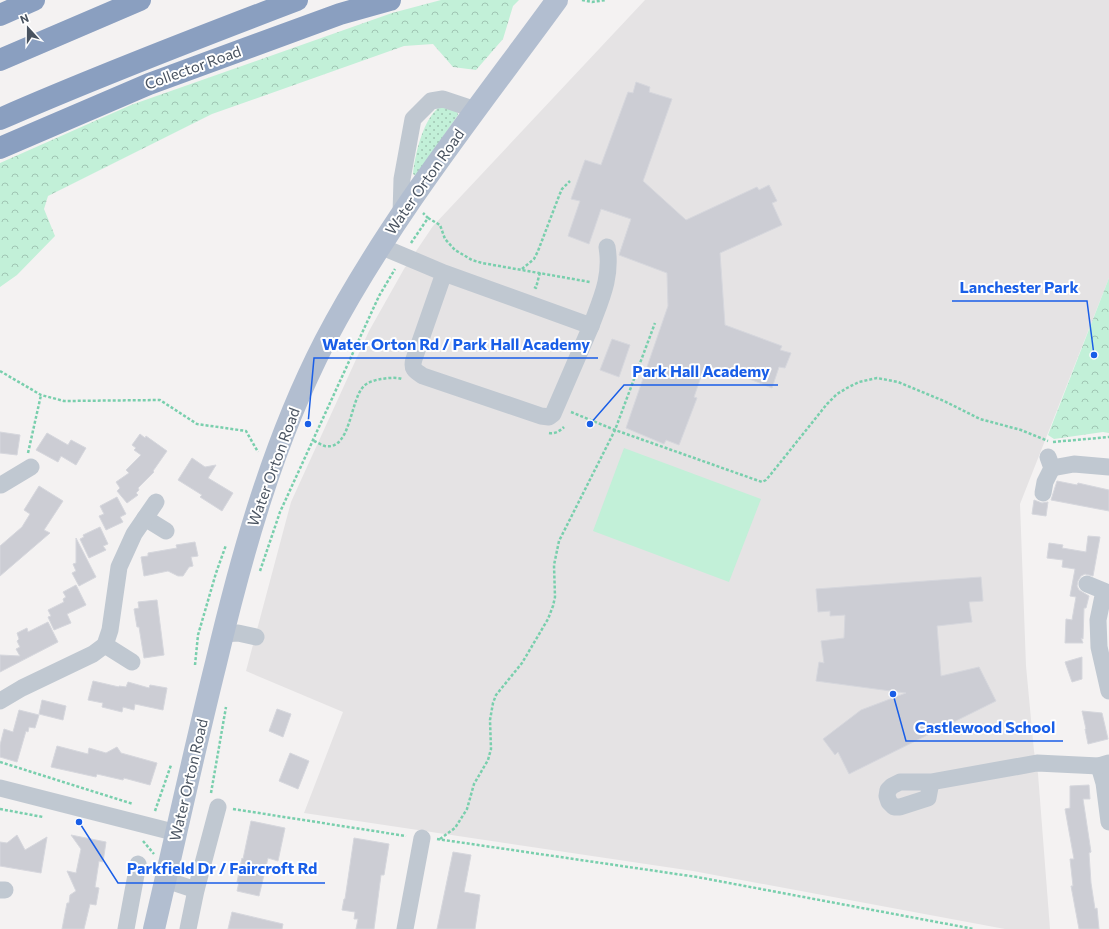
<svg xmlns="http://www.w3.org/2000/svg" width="1109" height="929" viewBox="0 0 1109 929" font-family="Commissioner,sans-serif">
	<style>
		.education { fill: #e5e3e4 }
		.grass { fill: url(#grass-dots) }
		.forest { fill: url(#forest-crowns) }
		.pitch { fill: #c2f0d8 }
		.building { fill: #cccdd4; stroke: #d6d7dd }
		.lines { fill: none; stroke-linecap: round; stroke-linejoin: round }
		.path { stroke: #79cfad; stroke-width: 2.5; stroke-dasharray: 3 2; stroke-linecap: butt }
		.minor { stroke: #c0c8d1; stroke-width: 17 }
		.major { stroke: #b2bed0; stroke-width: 22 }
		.highway { stroke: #8a9fc0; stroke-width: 22 }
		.labels { text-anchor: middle; stroke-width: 4; stroke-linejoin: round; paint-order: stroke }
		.street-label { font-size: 15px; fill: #495360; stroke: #fff }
		.leader { fill: none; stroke: #195ee7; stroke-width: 1.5 }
		.callout-dot { fill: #195ee7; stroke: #fff; stroke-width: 1.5 }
		.callout-label { font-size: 16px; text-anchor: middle; font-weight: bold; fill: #195ee7; stroke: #fff; stroke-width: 4; stroke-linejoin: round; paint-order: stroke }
	</style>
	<defs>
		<pattern id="grass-dots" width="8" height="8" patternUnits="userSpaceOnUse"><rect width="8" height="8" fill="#c2f0d8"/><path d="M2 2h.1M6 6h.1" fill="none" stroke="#a0c5b3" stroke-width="1.8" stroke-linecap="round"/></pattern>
		<pattern id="forest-crowns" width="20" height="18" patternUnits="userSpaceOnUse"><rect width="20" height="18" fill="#c2f0d8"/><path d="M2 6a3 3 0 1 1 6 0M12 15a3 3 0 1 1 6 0" fill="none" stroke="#a0c5b3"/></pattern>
	</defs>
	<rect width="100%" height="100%" fill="#f4f2f2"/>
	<polygon class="education" points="645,0 1109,0 1109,278 1020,504 1026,666 1034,751 1038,774 1050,929 1005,929 693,871 304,813 343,712 246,671 291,502 369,331 404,269 433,226"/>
	<path class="grass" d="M444,106L457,110L458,115L416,176L413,174C415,155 422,124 436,110C438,107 441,107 444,106Z"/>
	<g class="forest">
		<polygon points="441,0 519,0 513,6 503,39 476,70 453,67 433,44 404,46 212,114 48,196 44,209 55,236 17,275 0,287 0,163 131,105 392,13"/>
		<polygon points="1109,278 1109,433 1103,432 1054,439 1048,435"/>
	</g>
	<polygon class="pitch" points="624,448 761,499 729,582 593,531"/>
	<g class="building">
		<polygon points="636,82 650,87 649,92 672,99 643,181 686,220 757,187 759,190 769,185 777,201 772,203 782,225 720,253 725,325 782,346 780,350 791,353 785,368 779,367 772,388 732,372 731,373 705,365 694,397 697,398 679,445 666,440 664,444 626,428 668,306 667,273 619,255 631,219 601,209 589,244 568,236 580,201 571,199 585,160 601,165 628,92 633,93"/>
		<polygon points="612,339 630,345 619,377 600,370"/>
		<polygon points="0,432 20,435 17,455 0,453"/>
		<polygon points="47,433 68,445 71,440 86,448 76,465 61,456 58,462 36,450"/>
		<polygon points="140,434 145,438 146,436 167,451 153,471 154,472 138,488 139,490 136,493 138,495 127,503 117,491 120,488 116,482 129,473 126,470 141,455 134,450 136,448 132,445"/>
		<polygon points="192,458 205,467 216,465 208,478 233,493 222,511 200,497 202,495 178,480"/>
		<polygon points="1057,481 1077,485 1078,483 1109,490 1109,511 1051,500"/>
		<polygon points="39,486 63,501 44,530 50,533 0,576 0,546 22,527 30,514 24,510"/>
		<polygon points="117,497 126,514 120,517 123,522 106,530 99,516 104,514 100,506"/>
		<polygon points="1034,500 1042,503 1048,502 1046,516 1032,514"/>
		<polygon points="100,527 108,544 103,546 106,550 89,558 80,539 84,537 83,535"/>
		<polygon points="1088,536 1100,537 1093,576 1085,574 1081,576 1078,581 1077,586 1079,590 1089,596 1086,608 1084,608 1083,639 1081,638 1083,643 1065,643 1066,619 1072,620 1076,597 1070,596 1075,569 1062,567 1063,560 1047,558 1049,543 1063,545 1062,548 1086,552"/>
		<polygon points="76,538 96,577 79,586 72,573 76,571 73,564 76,563"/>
		<polygon points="195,542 198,556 191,557 193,566 189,567 183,576 178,576 168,571 144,576 141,557 148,556 148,553 177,548 176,545"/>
		<polygon points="981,577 983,601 969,602 972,622 937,626 941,676 979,667 996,701 849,774 838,752 835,755 823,739 861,710 906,693 816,681 819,662 824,663 821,641 844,638 845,615 830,616 830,611 818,612 816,589"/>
		<polygon points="76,585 86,605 67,614 71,623 54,630 48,617 51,616 48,610 64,602 63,599 66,597 63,592"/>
		<polygon points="157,600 164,655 144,658 139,627 137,627 134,609 139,608 138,602"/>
		<polygon points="48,622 58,642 0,672 0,655 20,656 16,649 20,647 17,641 19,639 17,633 27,628 28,632"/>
		<polygon points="1082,657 1082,679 1072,682 1065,662"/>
		<polygon points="93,681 119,687 119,686 126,687 128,682 149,688 150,685 167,688 163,710 135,704 134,710 123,707 122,712 102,707 103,703 88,700"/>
		<polygon points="42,700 66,706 63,720 39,714"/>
		<polygon points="277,709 291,714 283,737 269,731"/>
		<polygon points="19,710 39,715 35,728 29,727 28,732 26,731 17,762 0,757 0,745 4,729 13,732"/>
		<polygon points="1082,711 1102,713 1108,739 1088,744 1085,729 1086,729"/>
		<polygon points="57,746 88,754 89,748 106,753 117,747 121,753 157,763 150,785 124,778 123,780 97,774 96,777 51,767"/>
		<polygon points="290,753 309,761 298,789 279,781"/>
		<polygon points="1089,785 1090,799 1083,799 1091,852 1089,853 1091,883 1095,909 1097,908 1099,929 1079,929 1071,886 1073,886 1070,859 1074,859 1065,809 1070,808 1070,786"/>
		<polygon points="251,821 285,828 278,861 268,858 259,896 237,891 239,882 237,882 242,858 243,859"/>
		<polygon points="17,835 25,850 47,837 41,873 0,866 0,842 7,843"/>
		<polygon points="71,835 106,842 103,862 99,861 95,887 99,888 96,905 90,904 84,929 62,929 67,903 69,903 70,895 76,891 67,871 76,873 81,849"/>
		<polygon points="354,838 389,844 384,875 381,875 374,929 356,929 358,919 354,919 355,912 342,910 344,899 345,899"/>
		<polygon points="453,852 471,855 464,892 480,895 475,929 437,929"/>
		<polygon points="232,912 283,924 282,929 228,929"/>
	</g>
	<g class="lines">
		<g class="path">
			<polyline points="582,0 592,2 606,0"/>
			<polyline points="428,218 440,225 445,239 455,250 472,260 482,263 590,282"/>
			<polyline points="411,243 428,218 423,213"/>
			<polyline points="522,269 534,259 538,251 559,196 562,189 570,181"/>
			<polyline points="534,287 536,288 540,272"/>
			<polyline points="543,345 559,342 566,345"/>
			<polyline points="0,371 41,395 64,401 160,400 197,424 246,431 258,452"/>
			<polyline points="571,412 615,430 655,323"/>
			<path d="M549,433C555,434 560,431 564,427"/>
			<path d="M314,441C317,442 321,445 325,446C351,451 350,399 364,386C368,382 375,380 381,379C388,378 396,377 402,379"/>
			<polyline points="1053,442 1109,437"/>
			<polyline points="28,453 41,395"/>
			<polyline points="260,571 280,512 379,296 395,269"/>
			<polyline points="195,665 198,635 216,573 226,545"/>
			<polyline points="0,762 133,804"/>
			<polyline points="211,793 226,707"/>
			<polyline points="0,809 43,817"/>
			<polyline points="233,809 406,836"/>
			<polyline points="155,811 171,765"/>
			<polyline points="437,839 697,877 974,929"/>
			<polyline points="440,839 455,828 467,809 474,784 488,760 491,749 490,720 493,703 496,695 522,663 548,619 553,606 555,597 554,565 559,541 615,430 762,482 766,480 771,474 827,404 837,394 847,388 859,382 877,378 898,382 944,401 980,419 1021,430 1048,441"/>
			<polyline points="143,841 154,854"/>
		</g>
		<g class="minor">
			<polyline points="401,214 402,179 413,119 431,101 443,99 476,110"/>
			<path d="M380,246L444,273L591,326L553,414L549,417L541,416L423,376C415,371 411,369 414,359L444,273"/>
			<path d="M591,326C601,299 612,277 607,247"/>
			<polyline points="1052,468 1074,464 1109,467"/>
			<polyline points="1,485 31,467"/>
			<polyline points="1043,493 1045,482 1052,468 1048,457"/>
			<polyline points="145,518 166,531"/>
			<polyline points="1087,584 1104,591 1098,620 1099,647 1109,691"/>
			<polyline points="223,634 238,633 256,637"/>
			<polyline points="105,645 132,662"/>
			<polyline points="0,701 22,688 93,654 105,645 110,630 119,567 134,534 156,502"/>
			<polyline points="1099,766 1104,783 1109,822"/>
			<polyline points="931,782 928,798 900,807 894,807 889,802 887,796 888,790 892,786 900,782 931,782 1037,763 1099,766 1109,763"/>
			<polyline points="0,788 177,833"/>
			<polyline points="166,880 196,890"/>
			<polyline points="0,890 5,890"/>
			<polyline points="126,929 138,864"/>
			<polyline points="188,929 196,890 218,807"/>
			<polyline points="405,929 422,838"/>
		</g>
		<path class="major" d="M154,929C175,840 194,751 216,663C242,553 273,442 325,341C389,219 476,111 557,0"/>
		<g class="highway">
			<polyline points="0,15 34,0"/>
			<polyline points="0,60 140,0"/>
			<path d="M0,119C98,76 197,38 297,0"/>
			<polyline points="0,148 149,84 340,14 390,0"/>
		</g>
	</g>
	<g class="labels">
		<g class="street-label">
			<text transform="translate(193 68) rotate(-20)" y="5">Collector Road</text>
			<text transform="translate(425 182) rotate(-55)" y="5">Water Orton Road</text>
			<text transform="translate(274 467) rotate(-70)" y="5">Water Orton Road</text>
			<text transform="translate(189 780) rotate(-77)" y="5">Water Orton Road</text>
		</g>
	</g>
	<path class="leader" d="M1094 355L1087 301H952M308 424L314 358H598M590 424L624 385H778M893 694L906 741H1063M79 822L118 883H325"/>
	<g class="callout-dot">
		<circle cx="1094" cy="355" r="4"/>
		<circle cx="308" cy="424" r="4"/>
		<circle cx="590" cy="424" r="4"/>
		<circle cx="893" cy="694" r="4"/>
		<circle cx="79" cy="822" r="4"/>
	</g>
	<g class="callout-label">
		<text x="1019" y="293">Lanchester Park</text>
		<text x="456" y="350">Water Orton Rd / Park Hall Academy</text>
		<text x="701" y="377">Park Hall Academy</text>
		<text x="985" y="733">Castlewood School</text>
		<text x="222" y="874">Parkfield Dr / Faircroft Rd</text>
	</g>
	<g transform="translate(28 28) rotate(339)" stroke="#ffffff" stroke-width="3" paint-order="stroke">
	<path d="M0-3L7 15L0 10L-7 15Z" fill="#495360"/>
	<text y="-6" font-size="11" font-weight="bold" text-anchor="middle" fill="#495360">N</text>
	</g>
</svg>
